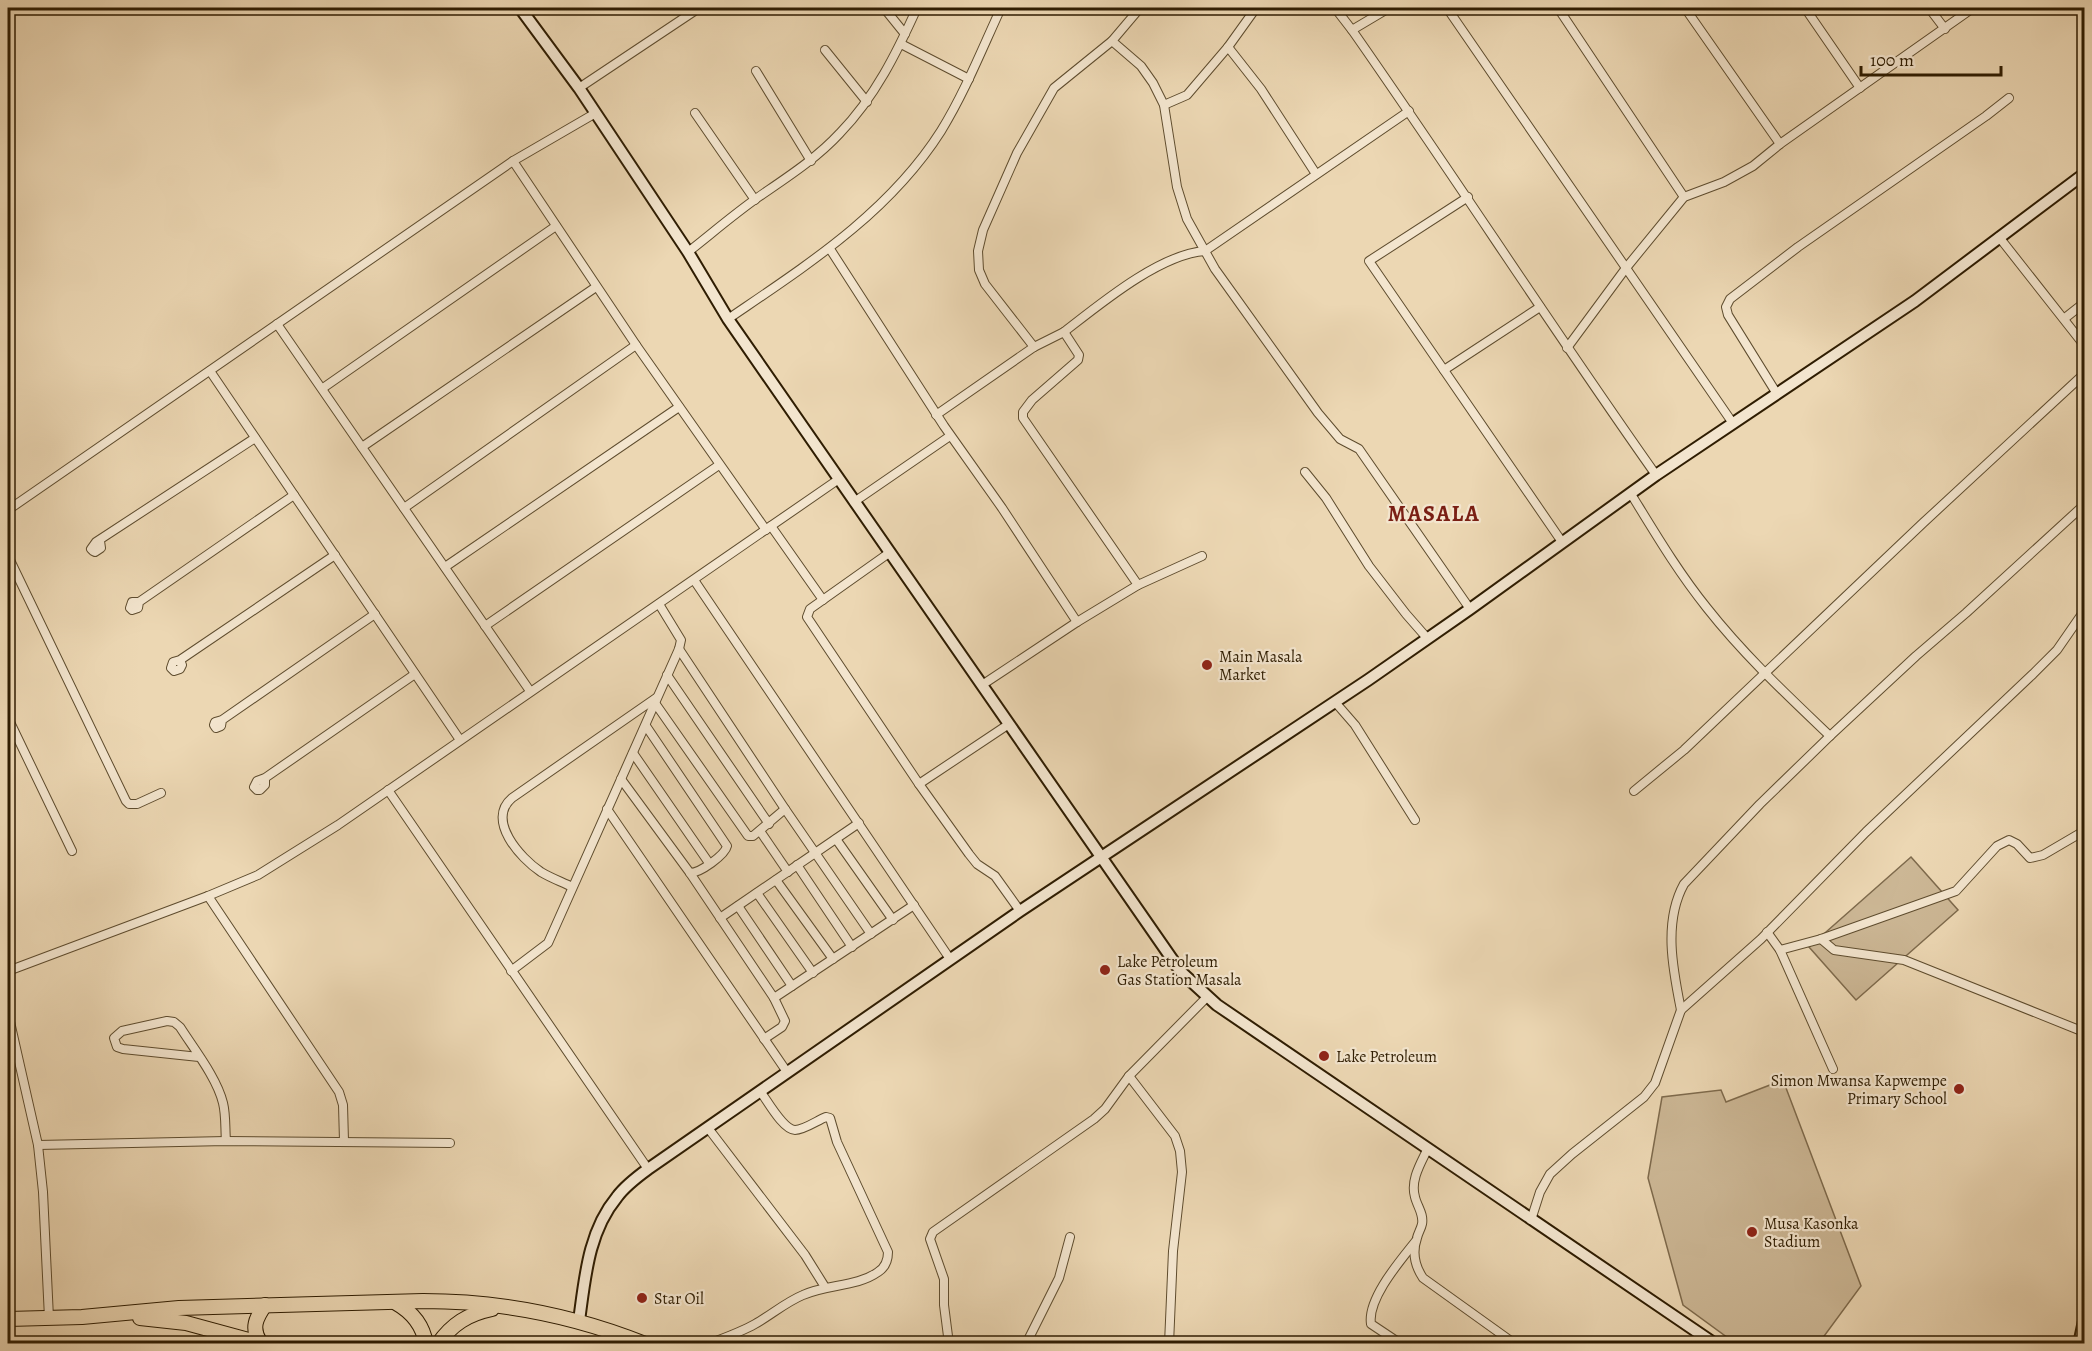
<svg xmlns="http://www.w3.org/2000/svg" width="2092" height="1351" viewBox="0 0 2092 1351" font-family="Alegreya,serif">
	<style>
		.green { fill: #ccb795; stroke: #7e6a4c; stroke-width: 1.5 }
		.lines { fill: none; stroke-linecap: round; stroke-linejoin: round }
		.street-casing { stroke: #5e4c2e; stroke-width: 10 }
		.secondary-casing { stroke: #2f1d02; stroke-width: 14 }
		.highway-casing { stroke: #2f1d02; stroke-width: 16 }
		.street { stroke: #f3e5ce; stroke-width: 8 }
		.secondary { stroke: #f3e5ce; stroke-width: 10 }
		.highway { stroke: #ecd7b3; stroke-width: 14 }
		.poi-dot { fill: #8f2418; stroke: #f3e5ce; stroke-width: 2 }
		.labels { text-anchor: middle; stroke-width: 4.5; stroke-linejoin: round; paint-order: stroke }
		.poi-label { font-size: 16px; fill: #2f1d02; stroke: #f3e5ce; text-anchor: start }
		.district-label { font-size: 22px; font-weight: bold; letter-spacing: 1.5px; fill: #7a1f14; stroke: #f3e5ce }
	</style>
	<rect width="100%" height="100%" fill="#ecd7b3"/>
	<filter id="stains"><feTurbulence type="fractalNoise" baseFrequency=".00333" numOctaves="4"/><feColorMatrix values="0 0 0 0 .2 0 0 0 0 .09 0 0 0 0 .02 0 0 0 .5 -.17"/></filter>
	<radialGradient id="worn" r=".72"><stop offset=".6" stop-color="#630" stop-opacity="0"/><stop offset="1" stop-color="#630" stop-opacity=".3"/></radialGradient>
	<g class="green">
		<polygon points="1911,857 1958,910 1856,1000 1809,947"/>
		<polygon points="1783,1080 1861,1286 1819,1343 1735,1343 1683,1305 1648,1178 1662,1097 1721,1090 1726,1102"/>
	</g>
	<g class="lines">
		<g class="street-casing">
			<g id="street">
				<polyline points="884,8 905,34"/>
				<path d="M1335,8L1352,30C1455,177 1552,328 1656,475"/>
				<polyline points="1447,8 1732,422"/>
				<polyline points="1558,8 1684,197"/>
				<polyline points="1685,8 1780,144"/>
				<polyline points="1805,8 1860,88"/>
				<polyline points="1929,8 1945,29"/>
				<polyline points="1352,30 1389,8"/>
				<polyline points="1112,41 1141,66 1153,83 1164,105 1177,187 1187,219 1215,269 1318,413 1340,439 1359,449 1470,609"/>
				<polyline points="901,44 969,79"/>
				<polyline points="1228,47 1261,89 1316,174"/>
				<polyline points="825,50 867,102"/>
				<polyline points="756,71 811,161"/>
				<polyline points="579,88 699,8"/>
				<polyline points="1164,105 1187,95 1228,47 1256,8"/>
				<polyline points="695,113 755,200"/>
				<polyline points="513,161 636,345 766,530"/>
				<polyline points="1468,197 1369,261 1562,542"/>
				<polyline points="1999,237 2084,345"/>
				<polyline points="830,249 944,426 1002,508 1077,622"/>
				<path d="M688,252C711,234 733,215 757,198C786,178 816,159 840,133C875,97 897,52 917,8"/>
				<polyline points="2065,318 2084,303"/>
				<path d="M728,319C807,265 889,213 941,131C965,92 982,49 1001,8"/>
				<polyline points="277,324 530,691"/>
				<path d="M1064,332C1100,304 1160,254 1205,251L1409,111"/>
				<polyline points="1034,347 985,284 979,270 978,251 983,230 1017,153 1054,88 1112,41 1140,8"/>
				<polyline points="1567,348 1626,268 1684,197 1724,182 1753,166 1780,144 1973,8"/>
				<polyline points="1444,370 1540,307"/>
				<polyline points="210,371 460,740"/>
				<polyline points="323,388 556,226"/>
				<polyline points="1777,394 1728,315 1726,307 1730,299 1798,247 1986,116 2009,98"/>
				<polyline points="936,415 1034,347 1064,332 1079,355 1078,360 1032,400 1023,412 1023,418 1138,585"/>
				<polyline points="362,447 596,287"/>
				<polyline points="1305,472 1326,498 1369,566 1406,614 1427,638"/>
				<path d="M1631,494C1655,533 1678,572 1707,608C1744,655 1787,695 1830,736"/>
				<polyline points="854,502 950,436"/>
				<polyline points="404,508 636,345"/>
				<polyline points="8,510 513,161 594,114"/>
				<polyline points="771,526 823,600"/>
				<polyline points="100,541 101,548 95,552 93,551 91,549 96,542 255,438"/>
				<polyline points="889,553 810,609 807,617 919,784 969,854 977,864 995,876 1020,911"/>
				<polyline points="8,556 126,801 129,804 137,804 161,793"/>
				<polyline points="445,567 679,407"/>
				<polyline points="694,580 950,959"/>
				<polyline points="139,602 138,608 132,610 130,608 132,602 139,602 294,495"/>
				<polyline points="485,626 719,465"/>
				<polyline points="679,649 785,809 871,934"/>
				<polyline points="180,660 182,665 180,669 174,671 171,668 173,662 180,660 335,555"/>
				<polyline points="667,675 769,824"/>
				<polyline points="982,685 1077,622 1138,585 1202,556"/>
				<polyline points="1335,702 1355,725 1415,820"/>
				<polyline points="655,703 748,836 753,836 785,809"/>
				<polyline points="8,718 72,851"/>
				<polyline points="222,720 221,726 216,728 214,725 215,722 222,720 375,614"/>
				<path d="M646,726L727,846C725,855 700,873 690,873"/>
				<polyline points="633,753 709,863"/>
				<polyline points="265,778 265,785 260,790 257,790 254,787 257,781 265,778 415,674"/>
				<polyline points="621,779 690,873 774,998 914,905"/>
				<polyline points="919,784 1009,724"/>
				<polyline points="388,790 648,1169"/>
				<polyline points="1634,791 1684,750 1923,523 2084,374"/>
				<polyline points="607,809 787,1072"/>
				<polyline points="760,831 788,872"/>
				<polyline points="836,839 893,920"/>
				<polyline points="797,865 852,947"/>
				<polyline points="776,880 833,959"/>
				<path d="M572,887C562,882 551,878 541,872C520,858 486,820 512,798L656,698"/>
				<polyline points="757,893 813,973"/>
				<polyline points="208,896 339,1092 343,1105 344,1141"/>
				<polyline points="738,906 792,986"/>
				<polyline points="720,918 859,823"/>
				<polyline points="1767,932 1780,950 1833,1069"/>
				<polyline points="1821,939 1834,950 1904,960 2084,1032"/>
				<polyline points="1780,950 1821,939 1956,891 1997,846 2009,840 2017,844 2030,858 2043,855 2084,831"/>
				<polyline points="8,971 208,896 258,875 338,825 839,479"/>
				<polyline points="511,971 548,943 679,649 681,640 659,604"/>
				<path d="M1681,1010C1673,970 1663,922 1684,884L1760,804L1830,736L1916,656L1966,613L2084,505"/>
				<polyline points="8,1013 38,1145 226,1141 450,1143"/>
				<polyline points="764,1039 782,1027 785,1021 774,998"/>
				<path d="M199,1057L123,1049L117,1047L114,1038L122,1031L167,1021L174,1022L180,1027C194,1049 217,1078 223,1103C226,1115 225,1129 226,1141"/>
				<polyline points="1129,1076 1175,1136 1180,1151 1182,1172 1173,1251 1169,1344"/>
				<polyline points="708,1128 805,1255 825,1287"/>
				<polyline points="38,1145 43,1192 49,1318"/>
				<path d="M1428,1148C1421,1163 1410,1180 1415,1197C1417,1206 1424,1214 1422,1224C1421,1229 1418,1233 1417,1238C1412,1252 1415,1266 1423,1278L1515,1344"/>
				<polyline points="1531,1220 1540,1192 1550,1174 1572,1154 1644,1097 1655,1083 1681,1010 1761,939 1866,832 2033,674 2057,650 2084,611"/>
				<path d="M708,1344C724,1338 741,1332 755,1324C771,1315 786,1302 803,1295C827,1284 857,1287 878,1272C886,1267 888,1260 888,1252L837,1142L830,1118L826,1117C818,1120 804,1130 795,1130C783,1130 767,1100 760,1091"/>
				<polyline points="949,1344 944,1305 944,1279 930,1239 933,1232 1094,1119 1105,1109 1129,1076 1207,997"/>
				<polyline points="1026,1344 1059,1278 1070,1237"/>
				<path d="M1401,1344L1371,1324C1367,1299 1400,1261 1415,1242"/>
			</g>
		</g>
		<g class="secondary-casing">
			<g id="secondary">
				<polyline points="520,8 579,88 688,252 728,319 1181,972 1217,1005 1715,1344"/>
				<path d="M579,1321C585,1278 588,1232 617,1197C625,1186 637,1177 648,1169L1020,911L1368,680L1470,609L1656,475L1915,301L2084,174"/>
				<polyline points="2079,1344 2084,1321"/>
			</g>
		</g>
		<g class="highway-casing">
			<g id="highway">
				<path d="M396,1303C412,1312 423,1325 426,1344"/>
				<polyline points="140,1318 186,1323 263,1344"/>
				<path d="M8,1319L82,1317L179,1308L423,1301C499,1301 575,1316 645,1344"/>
				<path d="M260,1342C251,1328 256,1318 265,1305"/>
				<path d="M438,1344C452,1324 468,1314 492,1309"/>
			</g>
		</g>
		<use href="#street" class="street"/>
		<use href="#secondary" class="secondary"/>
		<use href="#highway" class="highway"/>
	</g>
	<g class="poi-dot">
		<circle cx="1207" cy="665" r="6"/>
		<circle cx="1105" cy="970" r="6"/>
		<circle cx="1324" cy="1056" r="6"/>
		<circle cx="1959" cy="1089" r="6"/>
		<circle cx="1752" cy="1232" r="6"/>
		<circle cx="642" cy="1298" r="6"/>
	</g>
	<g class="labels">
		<g class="poi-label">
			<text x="1219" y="662">Main Masala<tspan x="1219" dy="18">Market</tspan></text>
			<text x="1117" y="967">Lake Petroleum<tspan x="1117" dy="18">Gas Station Masala</tspan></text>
			<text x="1336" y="1062">Lake Petroleum</text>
			<text x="1947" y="1086" text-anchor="end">Simon Mwansa Kapwempe<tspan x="1947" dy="18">Primary School</tspan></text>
			<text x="1764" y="1229">Musa Kasonka<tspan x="1764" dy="18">Stadium</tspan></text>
			<text x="654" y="1304">Star Oil</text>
		</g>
		<g class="district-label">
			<text x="1434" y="521">MASALA</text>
		</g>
	</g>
	<rect width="2092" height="1351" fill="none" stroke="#ecd7b3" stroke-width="30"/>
	<rect x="9" y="9" width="2074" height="1333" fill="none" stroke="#2f1d02" stroke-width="3"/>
	<rect x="15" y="15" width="2062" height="1321" fill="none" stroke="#2f1d02" stroke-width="1.5"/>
	<path d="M1861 66v9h140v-9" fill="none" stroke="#2f1d02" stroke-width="3"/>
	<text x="1870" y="66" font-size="18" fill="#2f1d02" stroke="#f3e5ce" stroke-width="4.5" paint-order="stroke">100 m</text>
	<rect width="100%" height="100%" filter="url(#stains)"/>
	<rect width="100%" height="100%" fill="url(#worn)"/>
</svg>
